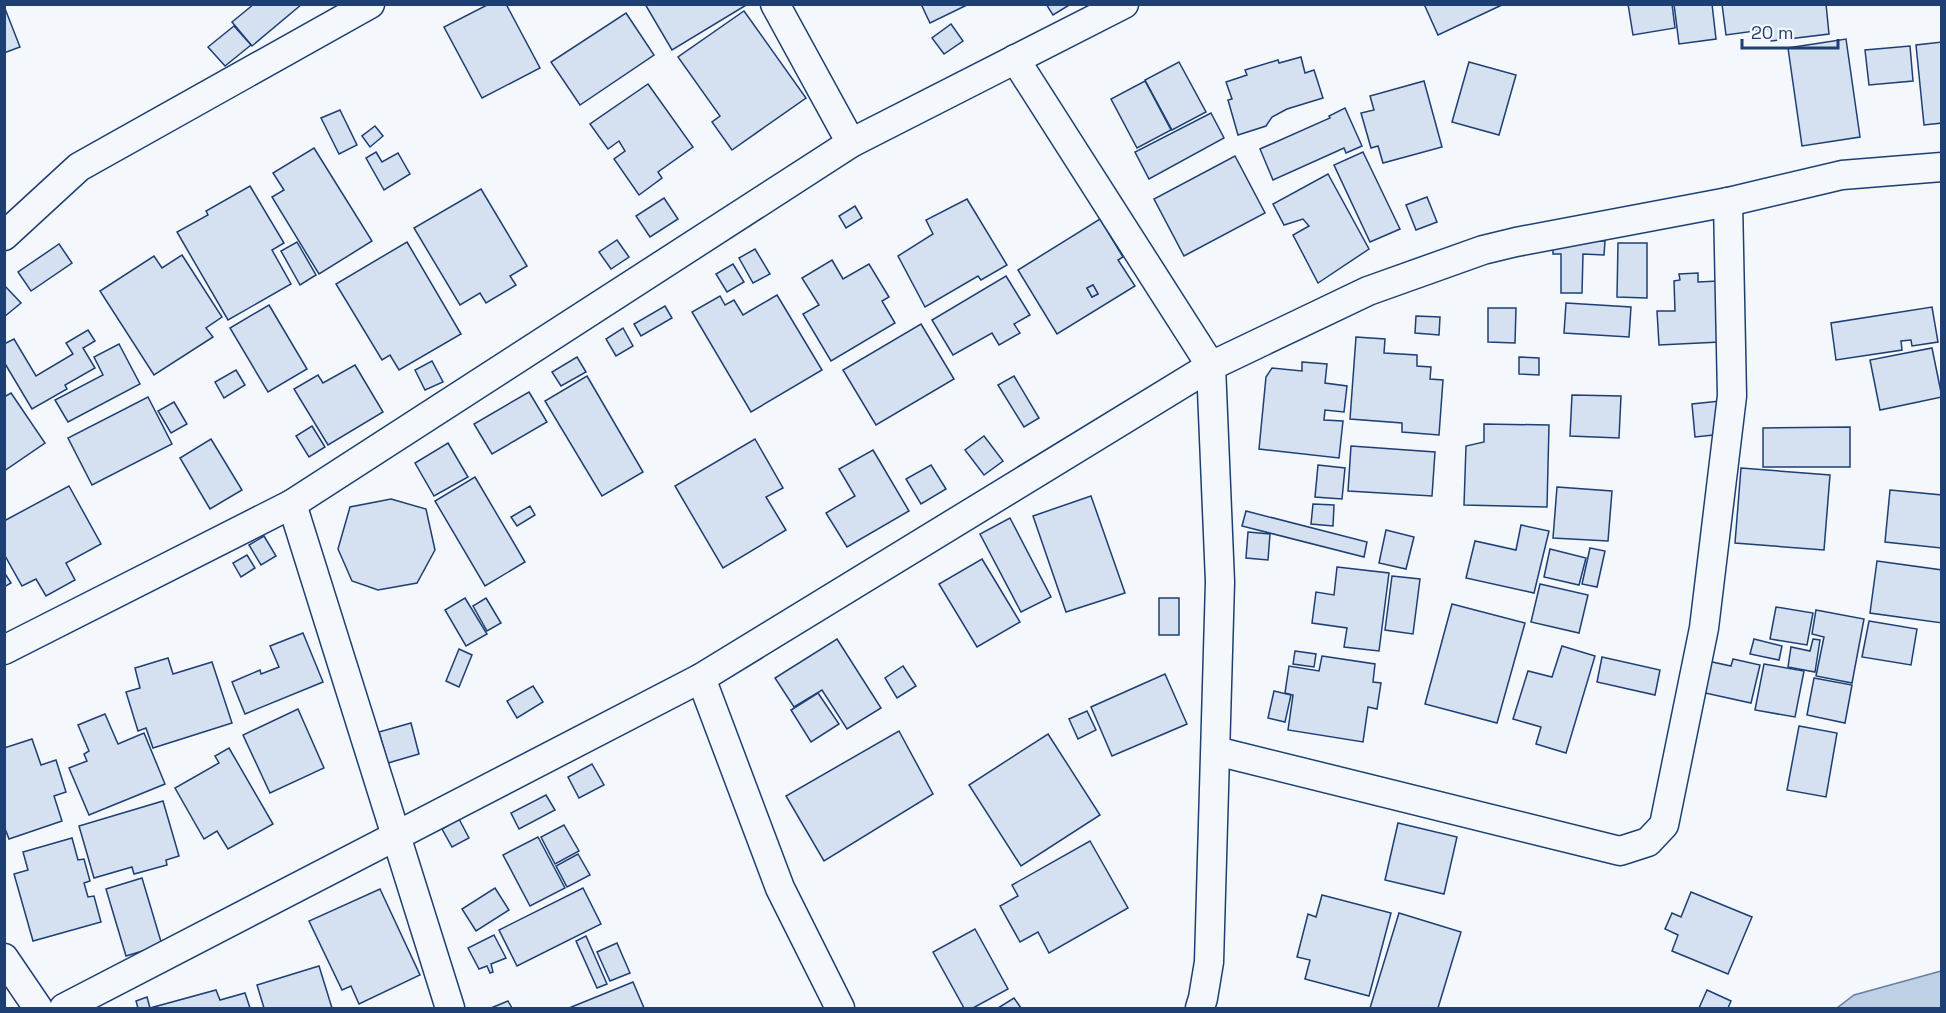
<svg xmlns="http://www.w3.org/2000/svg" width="1946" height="1013" viewBox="0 0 1946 1013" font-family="'Space Grotesk',sans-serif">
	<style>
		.water { fill: #bed0e5; stroke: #687fa3; stroke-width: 1.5 }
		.building { fill: #d5e0f0; stroke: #1d3f73; stroke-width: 1.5; fill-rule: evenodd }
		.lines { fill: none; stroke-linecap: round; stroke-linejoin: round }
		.minor-casing { stroke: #1d3f73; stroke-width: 31 }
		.minor { stroke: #f4f7fb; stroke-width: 28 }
	</style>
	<rect width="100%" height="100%" fill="#f4f7fb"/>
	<polygon class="water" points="1941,971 1941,1008 1837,1008 1854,995"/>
	<g class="building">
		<polygon points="254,4 302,4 252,46 232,22"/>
		<polygon points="489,4 506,4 540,68 482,98 444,27"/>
		<polygon points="645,4 748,4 672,50"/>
		<polygon points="921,4 969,4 930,23"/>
		<polygon points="1046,4 1071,4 1053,15"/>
		<polygon points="1424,4 1504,4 1438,35"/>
		<polygon points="1628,4 1672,4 1675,28 1633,35"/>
		<polygon points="1674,4 1712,4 1716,39 1679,44"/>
		<polygon points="1722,4 1826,4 1829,34 1771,41 1769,29 1726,35"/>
		<polygon points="4,6 20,47 4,53"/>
		<polygon points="744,11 806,98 732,150 712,122 720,116 678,57"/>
		<polygon points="626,13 654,55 580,105 551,62"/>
		<polygon points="951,24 963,41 944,54 932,38"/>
		<polygon points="234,26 251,45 225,66 208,47"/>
		<polygon points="1846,39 1860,137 1802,146 1788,48"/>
		<polygon points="1942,42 1942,123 1924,125 1916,45"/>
		<polygon points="1910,46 1913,81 1869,85 1865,50"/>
		<polygon points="1301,57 1305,73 1314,70 1323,98 1287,109 1272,117 1266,126 1238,135 1228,100 1232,99 1226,82 1247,75 1245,70 1278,60 1279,63"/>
		<polygon points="1179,62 1206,112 1172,130 1145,80"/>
		<polygon points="1469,62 1516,75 1499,135 1452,122"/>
		<polygon points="1145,81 1171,130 1137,148 1111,99"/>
		<polygon points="1424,81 1442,147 1383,163 1378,146 1371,148 1361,113 1374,110 1370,96"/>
		<polygon points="648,84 693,147 658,172 662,178 639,195 614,159 625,151 619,141 608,149 590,124"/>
		<polygon points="1345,108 1362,146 1346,153 1344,148 1273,180 1260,149 1330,118 1329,116"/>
		<polygon points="340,110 357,145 339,154 321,118"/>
		<polygon points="1211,113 1224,138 1149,179 1135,152"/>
		<polygon points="375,126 383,136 370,147 362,136"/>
		<polygon points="314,148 372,241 319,274 272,197 284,190 273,173"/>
		<polygon points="376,152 382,162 398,153 410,174 384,190 366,158"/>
		<polygon points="1363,152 1400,229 1370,242 1334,165"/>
		<polygon points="1235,156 1265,213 1184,256 1154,199"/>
		<polygon points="1328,174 1369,249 1318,283 1293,235 1309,226 1303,219 1284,225 1273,204"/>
		<polygon points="250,186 284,243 272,250 291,284 228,320 177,232 208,215 206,211"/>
		<polygon points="481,189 527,266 510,276 516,285 486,303 480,293 460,305 414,228"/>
		<polygon points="1427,197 1437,222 1416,230 1406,205"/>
		<polygon points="664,198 678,219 650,237 636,216"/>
		<polygon points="967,199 1007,265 981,280 978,276 925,307 898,256 933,234 926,220"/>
		<polygon points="855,206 862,218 846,228 839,216"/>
		<path d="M1100,219L1123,257L1118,260L1135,286L1057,334L1018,270ZM1093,285L1098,294L1092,297L1087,288Z"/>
		<polygon points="617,240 629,257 611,269 599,252"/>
		<polygon points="1553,241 1605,241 1604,255 1583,254 1582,293 1561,293 1561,254 1553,254"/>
		<polygon points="297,242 316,275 300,285 281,251"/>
		<polygon points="407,242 461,334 399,370 390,355 382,360 336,284"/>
		<polygon points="1618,243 1647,243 1647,298 1617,297"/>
		<polygon points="59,244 72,263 31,291 18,272"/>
		<polygon points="755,249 770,274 753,283 739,258"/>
		<polygon points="182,255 222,317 206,328 213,337 154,375 100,291 154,256 162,268"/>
		<polygon points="832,260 843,279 869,264 889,297 882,301 895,323 831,361 803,314 819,305 802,278"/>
		<polygon points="733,264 744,282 727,292 716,274"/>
		<polygon points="1698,273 1698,282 1718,281 1720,342 1659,345 1657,311 1675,311 1674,281 1680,280 1679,274"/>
		<polygon points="1006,276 1030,315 1014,324 1020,333 999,345 992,333 953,355 932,320"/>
		<polygon points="4,285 21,303 4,317"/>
		<polygon points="1093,285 1098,294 1092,297 1087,288"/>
		<polygon points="777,295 822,370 751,412 692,312 720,296 725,305 734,300 743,315"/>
		<polygon points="1566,303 1631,307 1629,337 1564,333"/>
		<polygon points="269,305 307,369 268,392 230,328"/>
		<polygon points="665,306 672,318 641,336 634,324"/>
		<polygon points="1932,307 1938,342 1912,346 1911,340 1901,341 1902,350 1836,360 1831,323"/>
		<polygon points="1488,308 1516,308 1515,343 1488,342"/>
		<polygon points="1416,316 1440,317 1439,335 1415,333"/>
		<polygon points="921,324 954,379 876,425 843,370"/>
		<polygon points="623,328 633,346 616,356 606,339"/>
		<polygon points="88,330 95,341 83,348 95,368 65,385 67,389 32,409 4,362 4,344 14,339 36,376 73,354 66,343"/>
		<polygon points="1356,337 1385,339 1384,353 1417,355 1417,366 1431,367 1430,379 1443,380 1439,435 1402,432 1402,423 1350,419"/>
		<polygon points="119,344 140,384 68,422 55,400 103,375 94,357"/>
		<polygon points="1932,348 1942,397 1880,410 1870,360"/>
		<polygon points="577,357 586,372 561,386 552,372"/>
		<polygon points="1519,357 1539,358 1539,375 1519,374"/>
		<polygon points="432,361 443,382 425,390 415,370"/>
		<polygon points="1302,362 1327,364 1325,383 1347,386 1344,412 1325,410 1324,420 1343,421 1339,458 1259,449 1266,377 1272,368 1302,371"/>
		<polygon points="355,365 383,412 328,445 294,389 318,375 323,383"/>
		<polygon points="236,370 245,385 224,398 215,382"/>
		<polygon points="587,376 643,472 602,496 545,401"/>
		<polygon points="1014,376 1039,418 1024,427 998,385"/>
		<polygon points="529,392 547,422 492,454 474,424"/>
		<polygon points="11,393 45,443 4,471 4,397"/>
		<polygon points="1572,395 1621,396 1619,438 1570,436"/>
		<polygon points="148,397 172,444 92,485 68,438"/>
		<polygon points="1720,401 1723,434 1695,437 1692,404"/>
		<polygon points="174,402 187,424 171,433 158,411"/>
		<polygon points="1484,424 1549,425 1547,507 1464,505 1466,446 1484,442"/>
		<polygon points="312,426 325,447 309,457 296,436"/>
		<polygon points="1850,427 1850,467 1763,467 1763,428"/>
		<polygon points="984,436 1003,461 984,475 965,450"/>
		<polygon points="211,439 242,490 210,509 180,458"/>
		<polygon points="755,439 783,488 766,497 786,530 723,568 675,486"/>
		<polygon points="448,443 468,477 434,496 415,463"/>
		<polygon points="1351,446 1435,452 1432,496 1348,491"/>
		<polygon points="873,450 909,511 847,547 826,513 855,496 839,469"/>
		<polygon points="931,465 946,489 921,504 906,479"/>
		<polygon points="1318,465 1345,468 1342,499 1315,497"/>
		<polygon points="1741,468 1830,475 1824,550 1735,543"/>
		<polygon points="475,477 525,562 485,586 435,501"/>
		<polygon points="69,486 101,544 66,563 75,580 46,596 36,579 22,586 4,554 4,521"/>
		<polygon points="1557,487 1612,491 1608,541 1553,538"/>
		<polygon points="1890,490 1942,495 1941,548 1885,542"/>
		<polygon points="1091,496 1125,593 1066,612 1033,516"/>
		<polygon points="391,499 426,509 435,550 417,583 378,590 352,581 338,549 350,507"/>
		<polygon points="1313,504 1334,505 1333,526 1311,524"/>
		<polygon points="530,506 535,515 517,526 511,517"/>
		<polygon points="1246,511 1367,542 1364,557 1242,526"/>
		<polygon points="1010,518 1051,597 1021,612 980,534"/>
		<polygon points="1521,525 1549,531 1534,593 1466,578 1475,541 1516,550"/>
		<polygon points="1386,530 1414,537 1406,569 1379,563"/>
		<polygon points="1248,532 1270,534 1268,560 1246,558"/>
		<polygon points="264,536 276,556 261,565 249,545"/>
		<polygon points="1590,548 1605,551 1597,587 1582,584"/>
		<polygon points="1550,549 1586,558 1579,585 1544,577"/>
		<polygon points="247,555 255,568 241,577 233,563"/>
		<polygon points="982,559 1020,622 977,647 939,584"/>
		<polygon points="1877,561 1942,570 1942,623 1870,613"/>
		<polygon points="1337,567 1389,573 1379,651 1344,647 1347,628 1312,623 1316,592 1334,595"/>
		<polygon points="4,572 11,583 4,587"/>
		<polygon points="1392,576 1420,579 1413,634 1385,630"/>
		<polygon points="1540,584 1588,595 1579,633 1531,622"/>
		<polygon points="465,598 487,634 466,646 445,610"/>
		<polygon points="486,598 501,623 487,631 473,606"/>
		<rect x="1159" y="598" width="20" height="37"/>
		<polygon points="1452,604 1525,623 1497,723 1425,704"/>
		<polygon points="1776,607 1813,613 1807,645 1770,639"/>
		<polygon points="1816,610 1864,619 1852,683 1816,676 1824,637 1812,634"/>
		<polygon points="1869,621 1917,629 1911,665 1862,657"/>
		<polygon points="303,633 323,682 245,714 232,682 260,670 261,674 279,667 270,646"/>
		<polygon points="837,639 881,708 847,729 822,690 794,707 775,678"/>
		<polygon points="1754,639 1782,646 1779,660 1750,654"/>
		<polygon points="1813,639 1820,640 1815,672 1788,667 1791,647 1810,651"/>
		<polygon points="1562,646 1595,656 1566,753 1536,744 1541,727 1513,719 1528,671 1552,677"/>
		<polygon points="459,649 472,655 459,687 446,681"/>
		<polygon points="1295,651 1316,654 1314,667 1293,664"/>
		<polygon points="1322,656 1375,664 1373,682 1381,683 1377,709 1368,707 1363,742 1288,730 1293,695 1285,693 1289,666 1319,671"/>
		<polygon points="1602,657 1660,670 1655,695 1597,682"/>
		<polygon points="168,658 173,674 212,662 232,723 153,748 146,728 138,731 126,692 140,688 135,668"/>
		<polygon points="1733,659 1760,665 1751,703 1696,691 1703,660 1731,666"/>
		<polygon points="1764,664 1804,671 1795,717 1755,710"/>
		<polygon points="903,666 916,686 897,698 885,678"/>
		<polygon points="1165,674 1187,724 1112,756 1091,707"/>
		<polygon points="1814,678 1852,685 1845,723 1807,715"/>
		<polygon points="533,686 543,702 517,718 507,701"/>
		<polygon points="1274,691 1291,695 1285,722 1268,718"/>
		<polygon points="818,693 839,724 811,742 791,710"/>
		<polygon points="298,709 324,768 270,793 243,735"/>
		<polygon points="1087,711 1096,730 1078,739 1069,719"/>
		<polygon points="105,714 118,744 144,733 165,784 89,815 69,768 87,761 84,754 89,751 78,725"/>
		<polygon points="411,723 419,754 388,763 379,732"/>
		<polygon points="1799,726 1837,733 1826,797 1787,790"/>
		<polygon points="899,731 933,794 824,861 786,796"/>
		<polygon points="1048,734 1100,815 1021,866 969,785"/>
		<polygon points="32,739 41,765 56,760 66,792 54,796 62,821 9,839 4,826 4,748"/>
		<polygon points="229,748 273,824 228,849 217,831 204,839 175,788 219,763 215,756"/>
		<polygon points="592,764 604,785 579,798 568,777"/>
		<polygon points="546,795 555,810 519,829 511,813"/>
		<polygon points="163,801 179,856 166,860 167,865 134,874 132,867 94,878 79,826"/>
		<polygon points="459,819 469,838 452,847 442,829"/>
		<polygon points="1398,823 1457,837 1444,894 1385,880"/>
		<polygon points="564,825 579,851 555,864 541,837"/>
		<polygon points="538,837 565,888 530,906 503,855"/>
		<polygon points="72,838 78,860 84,859 90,881 84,883 88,897 94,896 101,922 33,941 14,874 28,870 23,852"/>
		<polygon points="1090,841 1128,908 1049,953 1038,932 1020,942 1000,906 1018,896 1012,885"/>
		<polygon points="578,854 590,875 567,887 556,866"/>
		<polygon points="142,878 162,945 126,956 106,889"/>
		<polygon points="495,888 509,910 476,931 462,909"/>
		<polygon points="583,888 601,924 517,966 499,930"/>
		<polygon points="380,889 420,975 359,1004 351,986 342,990 309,921"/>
		<polygon points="1691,892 1752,917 1728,974 1672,951 1678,935 1665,929 1672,913 1681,917"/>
		<polygon points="1322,895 1391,913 1369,996 1305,979 1310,960 1297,957 1308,914 1316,917"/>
		<polygon points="1399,913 1461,932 1438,1008 1370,1008"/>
		<polygon points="975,929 1008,989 973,1008 964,1008 933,952"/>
		<polygon points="494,935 506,958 491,964 493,972 490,973 487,966 479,969 468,948"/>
		<polygon points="586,936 607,984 597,988 576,941"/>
		<polygon points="617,943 630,973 610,981 597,952"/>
		<polygon points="319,966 332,1008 264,1008 257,985"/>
		<polygon points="633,982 644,1008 569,1008"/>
		<polygon points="216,990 220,1000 245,993 250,1008 138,1008 136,1001 147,997 150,1008"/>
		<polygon points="1707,990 1731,1001 1728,1008 1699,1008"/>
		<polygon points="1014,998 1021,1008 998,1008"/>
		<polygon points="508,1001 512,1008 491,1008"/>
	</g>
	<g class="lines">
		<g class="minor-casing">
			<g id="minor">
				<polyline points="775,4 851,143"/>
				<polyline points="1015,59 1211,366 1220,582 1209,962 1203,998 1200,1008"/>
				<polyline points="4,236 79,167 370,4"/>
				<polyline points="292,504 450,1008"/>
				<polyline points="4,650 292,504 851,143 1124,4"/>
				<polyline points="701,678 780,888 840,1008"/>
				<polyline points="1216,751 1620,851 1648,842 1664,825 1704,628 1732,396 1728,202"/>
				<polyline points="4,958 38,1008"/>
				<polyline points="64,1008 701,678 1211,366 1368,291 1483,250 1516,242 1728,202 1842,175 1942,167"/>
			</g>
		</g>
		<use href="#minor" class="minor"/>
	</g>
	<rect width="1946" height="1013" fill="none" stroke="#1d3f73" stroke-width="12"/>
	<path d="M1742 39v9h96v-9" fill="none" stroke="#1d3f73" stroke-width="3"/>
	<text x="1751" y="39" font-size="18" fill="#1d3f73" stroke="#f4f7fb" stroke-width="4.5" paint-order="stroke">20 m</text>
</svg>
